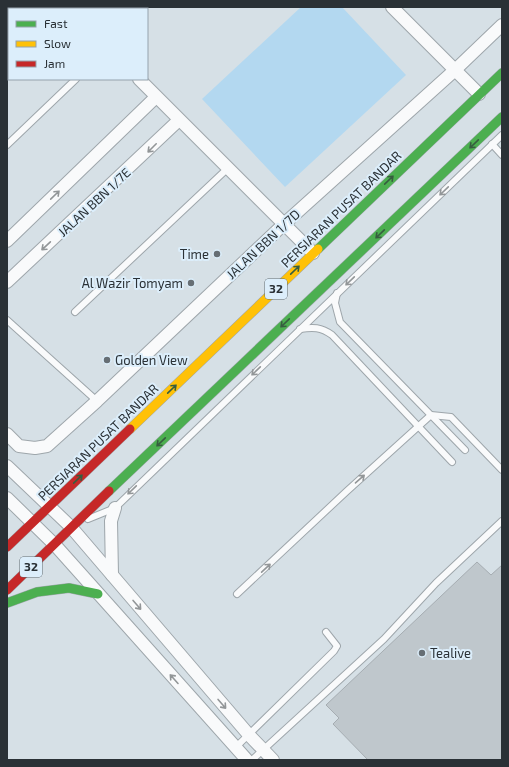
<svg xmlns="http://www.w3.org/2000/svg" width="509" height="767" viewBox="0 0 509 767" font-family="'Exo 2',sans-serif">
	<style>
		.green { fill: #b3d8f0 }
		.building { fill: #bfc7cc; stroke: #a6adb2 }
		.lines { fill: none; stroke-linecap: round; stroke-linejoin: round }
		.lane-casing { stroke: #9ea6ab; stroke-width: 8 }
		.street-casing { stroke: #9ea6ab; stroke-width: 14 }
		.fast-casing { stroke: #9ea6ab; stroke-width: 10 }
		.slow-casing { stroke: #9ea6ab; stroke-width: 10 }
		.jam-casing { stroke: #9ea6ab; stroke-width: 10 }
		.lane { stroke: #f9fafb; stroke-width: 6 }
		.street { stroke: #f9fafb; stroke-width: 12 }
		.fast { stroke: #4caf50; stroke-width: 9 }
		.slow { stroke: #ffc107; stroke-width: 9 }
		.jam { stroke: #c62828; stroke-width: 9 }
		.oneway { stroke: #365d3f }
		.oneway2 { stroke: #929698 }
		.poi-dot { fill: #666e74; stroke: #dceefb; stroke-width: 1.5 }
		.labels { text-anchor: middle; stroke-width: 4; stroke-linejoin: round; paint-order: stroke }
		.shield { fill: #dceefb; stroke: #5f6a71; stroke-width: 1 }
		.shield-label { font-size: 12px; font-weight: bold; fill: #2a3136 }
		.street-label { font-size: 13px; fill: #2a3136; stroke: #dceefb }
		.poi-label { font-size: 13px; fill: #2a3136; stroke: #dceefb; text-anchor: end }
	</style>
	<rect width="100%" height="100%" fill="#d6e0e6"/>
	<polygon class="green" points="301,7 342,7 406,75 285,187 202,99"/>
	<polygon class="building" points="477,562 491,575 502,565 502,760 368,760 333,724 339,718 326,705"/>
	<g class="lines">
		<g class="lane-casing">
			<g id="lane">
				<polyline points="492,144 502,155"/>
				<polyline points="7,145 76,79"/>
				<polyline points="337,293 335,303 340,322 465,450"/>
				<polyline points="75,312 227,169"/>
				<polyline points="7,320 97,401"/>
				<path d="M300,329C313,327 321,327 332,335L452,462"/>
				<polyline points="88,519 115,508 502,135"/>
				<polyline points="237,594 347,491 431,415 451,417 502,470"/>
				<polyline points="235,748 334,651 337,646 326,632"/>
				<polyline points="252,760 384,639 436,583 502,521"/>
			</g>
		</g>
		<g class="street-casing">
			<g id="street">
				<polyline points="67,7 69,9"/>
				<polyline points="392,7 479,94"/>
				<polyline points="34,9 36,7"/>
				<polyline points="7,34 9,32"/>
				<polyline points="139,79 313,253"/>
				<polyline points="7,241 156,97"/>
				<polyline points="7,282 179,120"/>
				<polyline points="7,434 19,446 35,448 47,446 97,401 284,224 455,70 502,25"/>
				<polyline points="7,466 71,527 249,735 273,760"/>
				<polyline points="7,498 55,545 247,760"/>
				<polyline points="112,575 111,521 115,508"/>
			</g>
		</g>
		<g class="fast-casing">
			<g id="fast">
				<polyline points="318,249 502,73"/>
				<polyline points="109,491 502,117"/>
				<polyline points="7,603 37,592 69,588 98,594"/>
			</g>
		</g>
		<g class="slow-casing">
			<polyline id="slow" points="130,429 318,249"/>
		</g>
		<g class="jam-casing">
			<g id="jam">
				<polyline points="7,547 130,429"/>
				<polyline points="7,590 109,491"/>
			</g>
		</g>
		<use href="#lane" class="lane"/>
		<use href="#street" class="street"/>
		<use href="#fast" class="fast"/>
		<use href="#slow" class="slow"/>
		<use href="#jam" class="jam"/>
	</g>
	<defs><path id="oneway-shaft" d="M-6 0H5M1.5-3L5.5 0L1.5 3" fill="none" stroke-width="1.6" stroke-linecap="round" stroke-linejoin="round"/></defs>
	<g class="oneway">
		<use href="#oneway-shaft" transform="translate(474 144) rotate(136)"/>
		<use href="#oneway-shaft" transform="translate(389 180) rotate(-44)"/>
		<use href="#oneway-shaft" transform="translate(380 234) rotate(136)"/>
		<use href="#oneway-shaft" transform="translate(295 270) rotate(-44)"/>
		<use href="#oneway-shaft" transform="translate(285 323) rotate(136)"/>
		<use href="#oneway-shaft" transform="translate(172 389) rotate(-44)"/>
		<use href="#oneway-shaft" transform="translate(161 442) rotate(136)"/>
		<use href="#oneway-shaft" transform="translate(78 479) rotate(-44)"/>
	</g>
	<g class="oneway2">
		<use href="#oneway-shaft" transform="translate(152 148) rotate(135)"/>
		<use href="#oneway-shaft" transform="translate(444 191) rotate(136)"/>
		<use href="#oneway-shaft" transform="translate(55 195) rotate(-44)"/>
		<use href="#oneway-shaft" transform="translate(46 246) rotate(137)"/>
		<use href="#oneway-shaft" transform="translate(350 281) rotate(136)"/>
		<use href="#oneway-shaft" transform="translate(256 371) rotate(136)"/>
		<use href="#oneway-shaft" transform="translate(360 479) rotate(-41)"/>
		<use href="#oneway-shaft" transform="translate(132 490) rotate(136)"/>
		<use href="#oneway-shaft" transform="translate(266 568) rotate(-43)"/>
		<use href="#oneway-shaft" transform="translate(137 605) rotate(49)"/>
		<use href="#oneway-shaft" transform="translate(174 679) rotate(-132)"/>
		<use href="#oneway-shaft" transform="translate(222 704) rotate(49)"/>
	</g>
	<g class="poi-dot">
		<circle cx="217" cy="254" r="4"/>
		<circle cx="191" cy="283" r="4"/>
		<circle cx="107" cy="360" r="4"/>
		<circle cx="422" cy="653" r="4"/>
	</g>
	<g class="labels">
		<g class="shield">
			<rect x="265" y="279" width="22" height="20" rx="3"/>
			<rect x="20" y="557" width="22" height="20" rx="3"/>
		</g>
		<g class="shield-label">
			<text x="276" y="293">32</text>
			<text x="31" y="571">32</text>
		</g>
		<g class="street-label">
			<text transform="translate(94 202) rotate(-43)" y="5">JALAN BBN 1/7E</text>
			<text transform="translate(341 209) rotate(-44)" y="5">PERSIARAN PUSAT BANDAR</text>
			<text transform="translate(263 244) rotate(-43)" y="5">JALAN BBN 1/7D</text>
			<text transform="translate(98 442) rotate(-44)" y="5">PERSIARAN PUSAT BANDAR</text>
		</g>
		<g class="poi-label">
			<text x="209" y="259">Time</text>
			<text x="183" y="288">Al Wazir Tomyam</text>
			<text x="115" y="365" text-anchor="start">Golden View</text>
			<text x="430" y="658" text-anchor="start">Tealive</text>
		</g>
	</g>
	<rect width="509" height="767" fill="none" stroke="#2a3136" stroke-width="16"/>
	<rect x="8" y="8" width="140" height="72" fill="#dceefb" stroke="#95a2ac"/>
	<rect x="16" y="21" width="20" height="6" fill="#4caf50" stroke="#95a2ac"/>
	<text x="44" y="28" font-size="12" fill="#2a3136">Fast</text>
	<rect x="16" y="41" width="20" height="6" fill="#ffc107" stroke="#95a2ac"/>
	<text x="44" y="48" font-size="12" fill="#2a3136">Slow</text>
	<rect x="16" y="61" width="20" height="6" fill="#c62828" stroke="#95a2ac"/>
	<text x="44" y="68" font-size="12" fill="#2a3136">Jam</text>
</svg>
